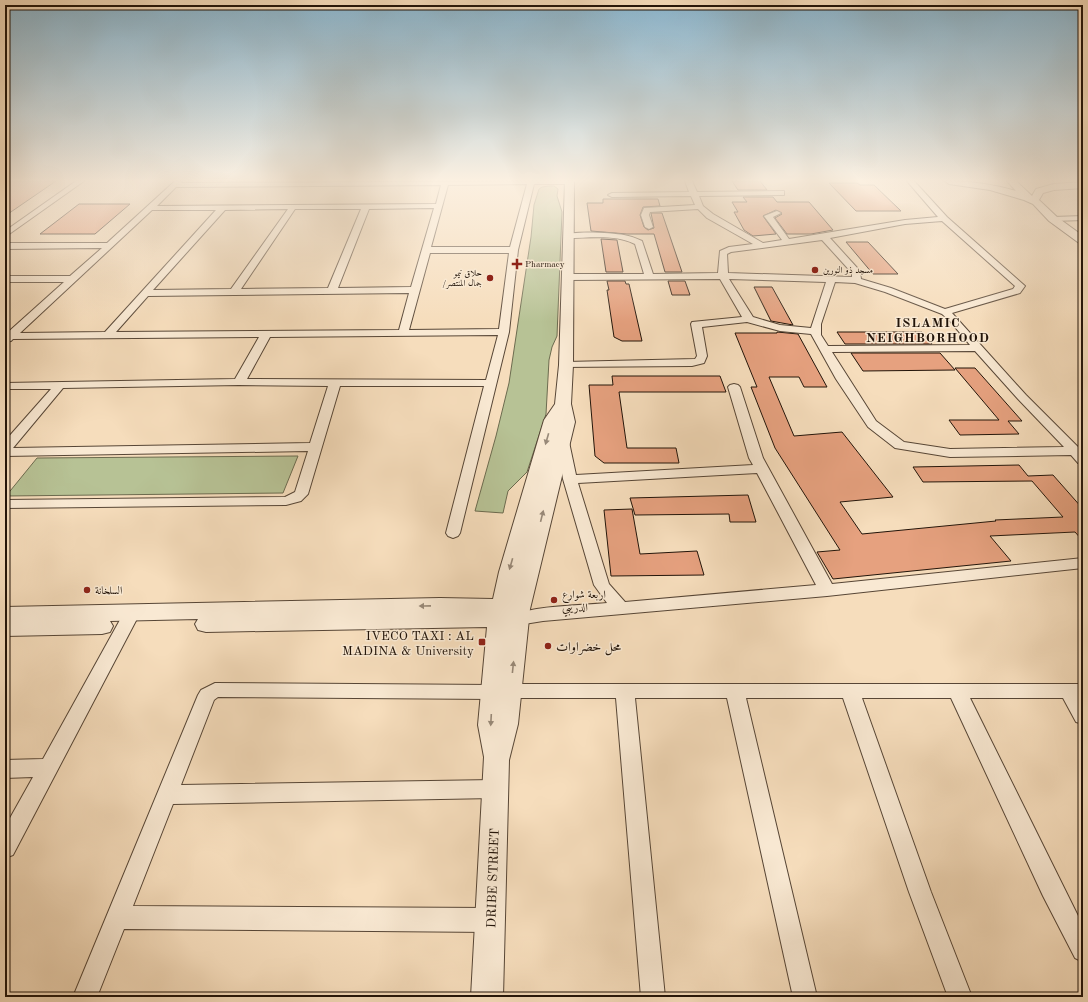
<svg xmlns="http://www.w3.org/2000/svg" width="1088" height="1002" viewBox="0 0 1088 1002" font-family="'Old Standard TT',Amiri,serif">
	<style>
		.green { fill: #b7c295; stroke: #6c6b4f }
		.building { fill: #e6a17f; stroke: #221409 }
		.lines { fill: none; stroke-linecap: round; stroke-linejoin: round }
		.minor-casing { stroke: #574636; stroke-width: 2 }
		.tertiary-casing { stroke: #574636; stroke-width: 2 }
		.minor { fill: #f9e9d3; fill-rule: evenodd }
		.tertiary { fill: #f9e9d3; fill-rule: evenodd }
		.oneway { fill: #988978 }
		.poi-dot { fill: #8f2418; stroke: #f9e9d3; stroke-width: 1.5 }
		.labels { text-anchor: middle; stroke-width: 3; stroke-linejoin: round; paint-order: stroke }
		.far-poi-label { font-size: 9px; fill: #221409; stroke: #f9e9d3; text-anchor: start }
		.poi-label { font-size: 11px; fill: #221409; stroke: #f9e9d3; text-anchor: start }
		.far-district-label { font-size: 13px; font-weight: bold; letter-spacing: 1px; fill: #221409; stroke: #f9e9d3 }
		.near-poi-label { font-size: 13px; fill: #221409; stroke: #f9e9d3; text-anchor: end }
		.near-street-label { font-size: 13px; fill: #221409; stroke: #f9e9d3 }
	</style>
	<rect width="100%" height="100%" fill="#f6ddbc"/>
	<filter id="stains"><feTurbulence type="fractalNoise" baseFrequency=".005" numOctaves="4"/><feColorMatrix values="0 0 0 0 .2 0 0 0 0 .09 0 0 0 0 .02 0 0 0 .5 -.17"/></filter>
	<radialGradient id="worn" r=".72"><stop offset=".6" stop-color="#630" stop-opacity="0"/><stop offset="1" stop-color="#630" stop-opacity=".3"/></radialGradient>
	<g class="green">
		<polygon points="549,186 554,186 558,189 557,196 562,212 557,336 552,347 549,360 546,414 527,472 508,491 503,513 475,511 496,436 509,383 531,237 534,205 539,189 542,187"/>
		<polygon points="298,456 283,493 6,496 37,458"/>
	</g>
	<g class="building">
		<polygon points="5,181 56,181 5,216"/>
		<polygon points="732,181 760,181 767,190 738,190"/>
		<polygon points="829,183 857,183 860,185 874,185 901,211 856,211"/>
		<polygon points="743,197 773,197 777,202 809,202 833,230 811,234 787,234 775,218 782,214 776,210 763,216 776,234 753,236 744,230 734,212 738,212 732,202 747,202"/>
		<polygon points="603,199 658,199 660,206 643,207 640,215 644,227 648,230 654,228 651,213 662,213 682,272 665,272 654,234 627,234 591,231 587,203 603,203"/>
		<polygon points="79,204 130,204 95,234 40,234"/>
		<polygon points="601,239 617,240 623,272 606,272"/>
		<polygon points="846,242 868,242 898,274 873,274"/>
		<polygon points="607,281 625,281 626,284 629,284 642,341 622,341 614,337 607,290 609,290"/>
		<polygon points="668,281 685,281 690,295 672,295"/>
		<polygon points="754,287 772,287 793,325 771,321"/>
		<polygon points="777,332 798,334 827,387 804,387 799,377 769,377 794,436 842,432 893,497 840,502 862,534 996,521 995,520 1063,517 1032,481 923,482 913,467 1019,465 1028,476 1053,475 1083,509 1083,541 1075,532 990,536 1011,561 833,579 817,552 840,550 775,448 751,387 757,387 735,333 777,333"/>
		<polygon points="837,332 922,332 932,344 845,344"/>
		<polygon points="851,353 940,353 955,370 863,371"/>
		<polygon points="955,368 975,368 1022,421 1008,421 1019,434 960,435 949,420 999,420"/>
		<polygon points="612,376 720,376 726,392 619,392 627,448 676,448 679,463 604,463 595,456 589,385 613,385"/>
		<polygon points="748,495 756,522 730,522 729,514 635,515 630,498"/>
		<polygon points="632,509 640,554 697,551 704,575 611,576 604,510"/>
	</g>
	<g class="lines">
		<g class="minor-casing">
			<g id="minor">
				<polygon points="76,181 84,181 5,237 5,231"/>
				<path d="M175,181H182L181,183L573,181L570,184H534L518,250L509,332L460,533L458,536L453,538L448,536L446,533L484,386H340L308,494L301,501L286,505L5,508V500L285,497L295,492L308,451L5,456V441L51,389H5V383L235,379L259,337L13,339L11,341L5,342L6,334L64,282H5V276H70L102,248L5,249V243H107ZM527,184L510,247H431L448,185ZM441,185L436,204L157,206L176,187ZM434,208L411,287L338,288L369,209ZM288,209L231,289L153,290L225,210ZM295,209H361L328,288L241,289ZM152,210H216L105,332L20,333ZM430,253H509L499,329L409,330ZM409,293L399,330L116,332L148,296ZM498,335L486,380L247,379L270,337ZM239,385L328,386L310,443L13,448L63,388Z"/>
				<path d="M685,181H692L697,192L784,191V195H781L699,196L703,206L713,214L763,243L782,240L764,216L777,211L781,213L773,217L789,239L905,220L938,217L907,181H914L947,217L1025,286L1020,293L952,313L1026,395L1083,452V464L1078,463L1071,455L950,457L895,448L868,427L836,379L811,334L780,331L747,322L702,327L707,356L704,363L692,366L562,367L560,365L566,362L695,359L697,356L691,324L692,322L742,317L720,279L567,280L562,277L567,274H644L635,244C616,234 589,238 568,238L564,236C571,230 613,233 624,235C630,236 636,238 642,241L653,274L718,273L720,251L729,247L753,244L707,218L698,209L650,212L649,215L653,227L649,229L645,227L641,215L644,208L695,205L691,196L612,197L608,195L612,193L689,192ZM942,221L1015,286L1013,289L945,309L891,288L861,279L860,271L830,238L905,224ZM822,240L852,273V277L728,273L727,254L731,252ZM729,279L826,282L811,328L780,325L753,317ZM835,282L855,283L885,292L942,314L950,321L970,345L828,346L821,335V324ZM975,351L1018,399L1064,447L950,449L904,442L876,421L832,352Z"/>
				<polygon points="1083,216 1083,220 1053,221 1049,219 1053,217"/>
				<path d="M734,384L738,385L740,387L763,458L832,584L1083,558V568L827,596L543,621L518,625L512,623L510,619L512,615C542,605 576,606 607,603L594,585L563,479L557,442L559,439H567L569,442L576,475L753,465L749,458L728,387L730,385ZM757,473L816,585L625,602L609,584L578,483Z"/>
				<polygon points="132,607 138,609 140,613 13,855 5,858 5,827 33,777 5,778 5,760 43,759 126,609"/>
				<polygon points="215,683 493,685 499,687 501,690 504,686 510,684 1083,684 1083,724 1076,722 1063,698 970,698 1083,926 1083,962 1075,958 1043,896 951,698 862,698 931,892 972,997 948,997 909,892 843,698 746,698 817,997 793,997 727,698 635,698 665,997 641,997 616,698 510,698 504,696 502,693 499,697 493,699 218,697 214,700 181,785 494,780 501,782 504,789 501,796 494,798 173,804 133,906 491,908 499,912 503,920 499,928 491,932 124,929 97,997 73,997 198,695 201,690"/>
			</g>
		</g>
		<g class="tertiary-casing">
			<g id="tertiary">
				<polygon points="565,181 574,181 573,365 571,404 575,422 530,609 518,724 509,760 503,997 471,997 484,757 478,725 487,627 206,632 198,630 195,624 198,619 110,621 113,626 110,632 102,634 5,636 5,607 440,598 493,599 499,572 544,420 555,404 559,365"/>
				<path d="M945,181C970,181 992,184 1016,191L1007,181H1016L1032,196L1036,189L1054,184L1083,182V188L1054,190L1043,193L1039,200L1057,217L1083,236V244L1079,243L1049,221L1033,204L1024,200L990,190L949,184Z"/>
			</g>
		</g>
		<use href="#minor" class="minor"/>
		<use href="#tertiary" class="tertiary"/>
	</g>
	<defs><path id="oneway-solid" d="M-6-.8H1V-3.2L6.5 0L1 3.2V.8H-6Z"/></defs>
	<g class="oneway">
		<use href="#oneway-solid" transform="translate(547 439) rotate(106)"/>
		<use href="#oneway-solid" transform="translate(542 516) rotate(-76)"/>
		<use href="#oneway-solid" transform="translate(511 564) rotate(106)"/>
		<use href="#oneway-solid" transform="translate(425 606) rotate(179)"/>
		<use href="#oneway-solid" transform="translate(513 667) rotate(-84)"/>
		<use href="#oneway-solid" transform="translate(491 720) rotate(93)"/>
	</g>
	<linearGradient id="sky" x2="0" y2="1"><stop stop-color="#8ab7d1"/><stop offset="0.56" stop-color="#fbf0e1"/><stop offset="1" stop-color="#fbf0e1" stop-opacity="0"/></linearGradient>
	<rect width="1088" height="322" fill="url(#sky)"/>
	<g class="poi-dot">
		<path d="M515 258h4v4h4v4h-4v4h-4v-4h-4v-4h4z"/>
		<circle cx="815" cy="270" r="4"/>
		<circle cx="490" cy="278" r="4"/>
		<circle cx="87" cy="590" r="4"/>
		<circle cx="554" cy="600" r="4"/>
		<rect x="478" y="638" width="8" height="8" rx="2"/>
		<circle cx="548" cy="646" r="4"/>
	</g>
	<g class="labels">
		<g class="far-poi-label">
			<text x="525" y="267">Pharmacy</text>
			<text x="823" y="273">مسجد ذو النورين</text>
			<text x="482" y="276" text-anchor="end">حلاق نيمو<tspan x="482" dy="10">/جمال المنتصر</tspan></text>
		</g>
		<g class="poi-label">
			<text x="95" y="594">السلخانة</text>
			<text x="562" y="598">اربعة شوارع<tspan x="562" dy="13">الدريبي</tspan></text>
		</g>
		<g class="far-district-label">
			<text x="928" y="327">ISLAMIC<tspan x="928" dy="15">NEIGHBORHOOD</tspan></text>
		</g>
		<g class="near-poi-label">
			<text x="474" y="640">IVECO TAXI : AL<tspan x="474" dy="15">MADINA &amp; University</tspan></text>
			<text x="556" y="651" text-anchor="start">محل خضراوات</text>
		</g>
		<g class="near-street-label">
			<text transform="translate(492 878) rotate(-88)" y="5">DRIBE STREET</text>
		</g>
	</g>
	<rect width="1088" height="1002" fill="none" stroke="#f6ddbc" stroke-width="20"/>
	<rect x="6" y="6" width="1076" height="990" fill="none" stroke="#221409" stroke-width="2"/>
	<rect x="10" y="10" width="1068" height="982" fill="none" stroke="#221409"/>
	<rect width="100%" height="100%" filter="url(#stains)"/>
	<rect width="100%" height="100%" fill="url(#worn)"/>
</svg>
